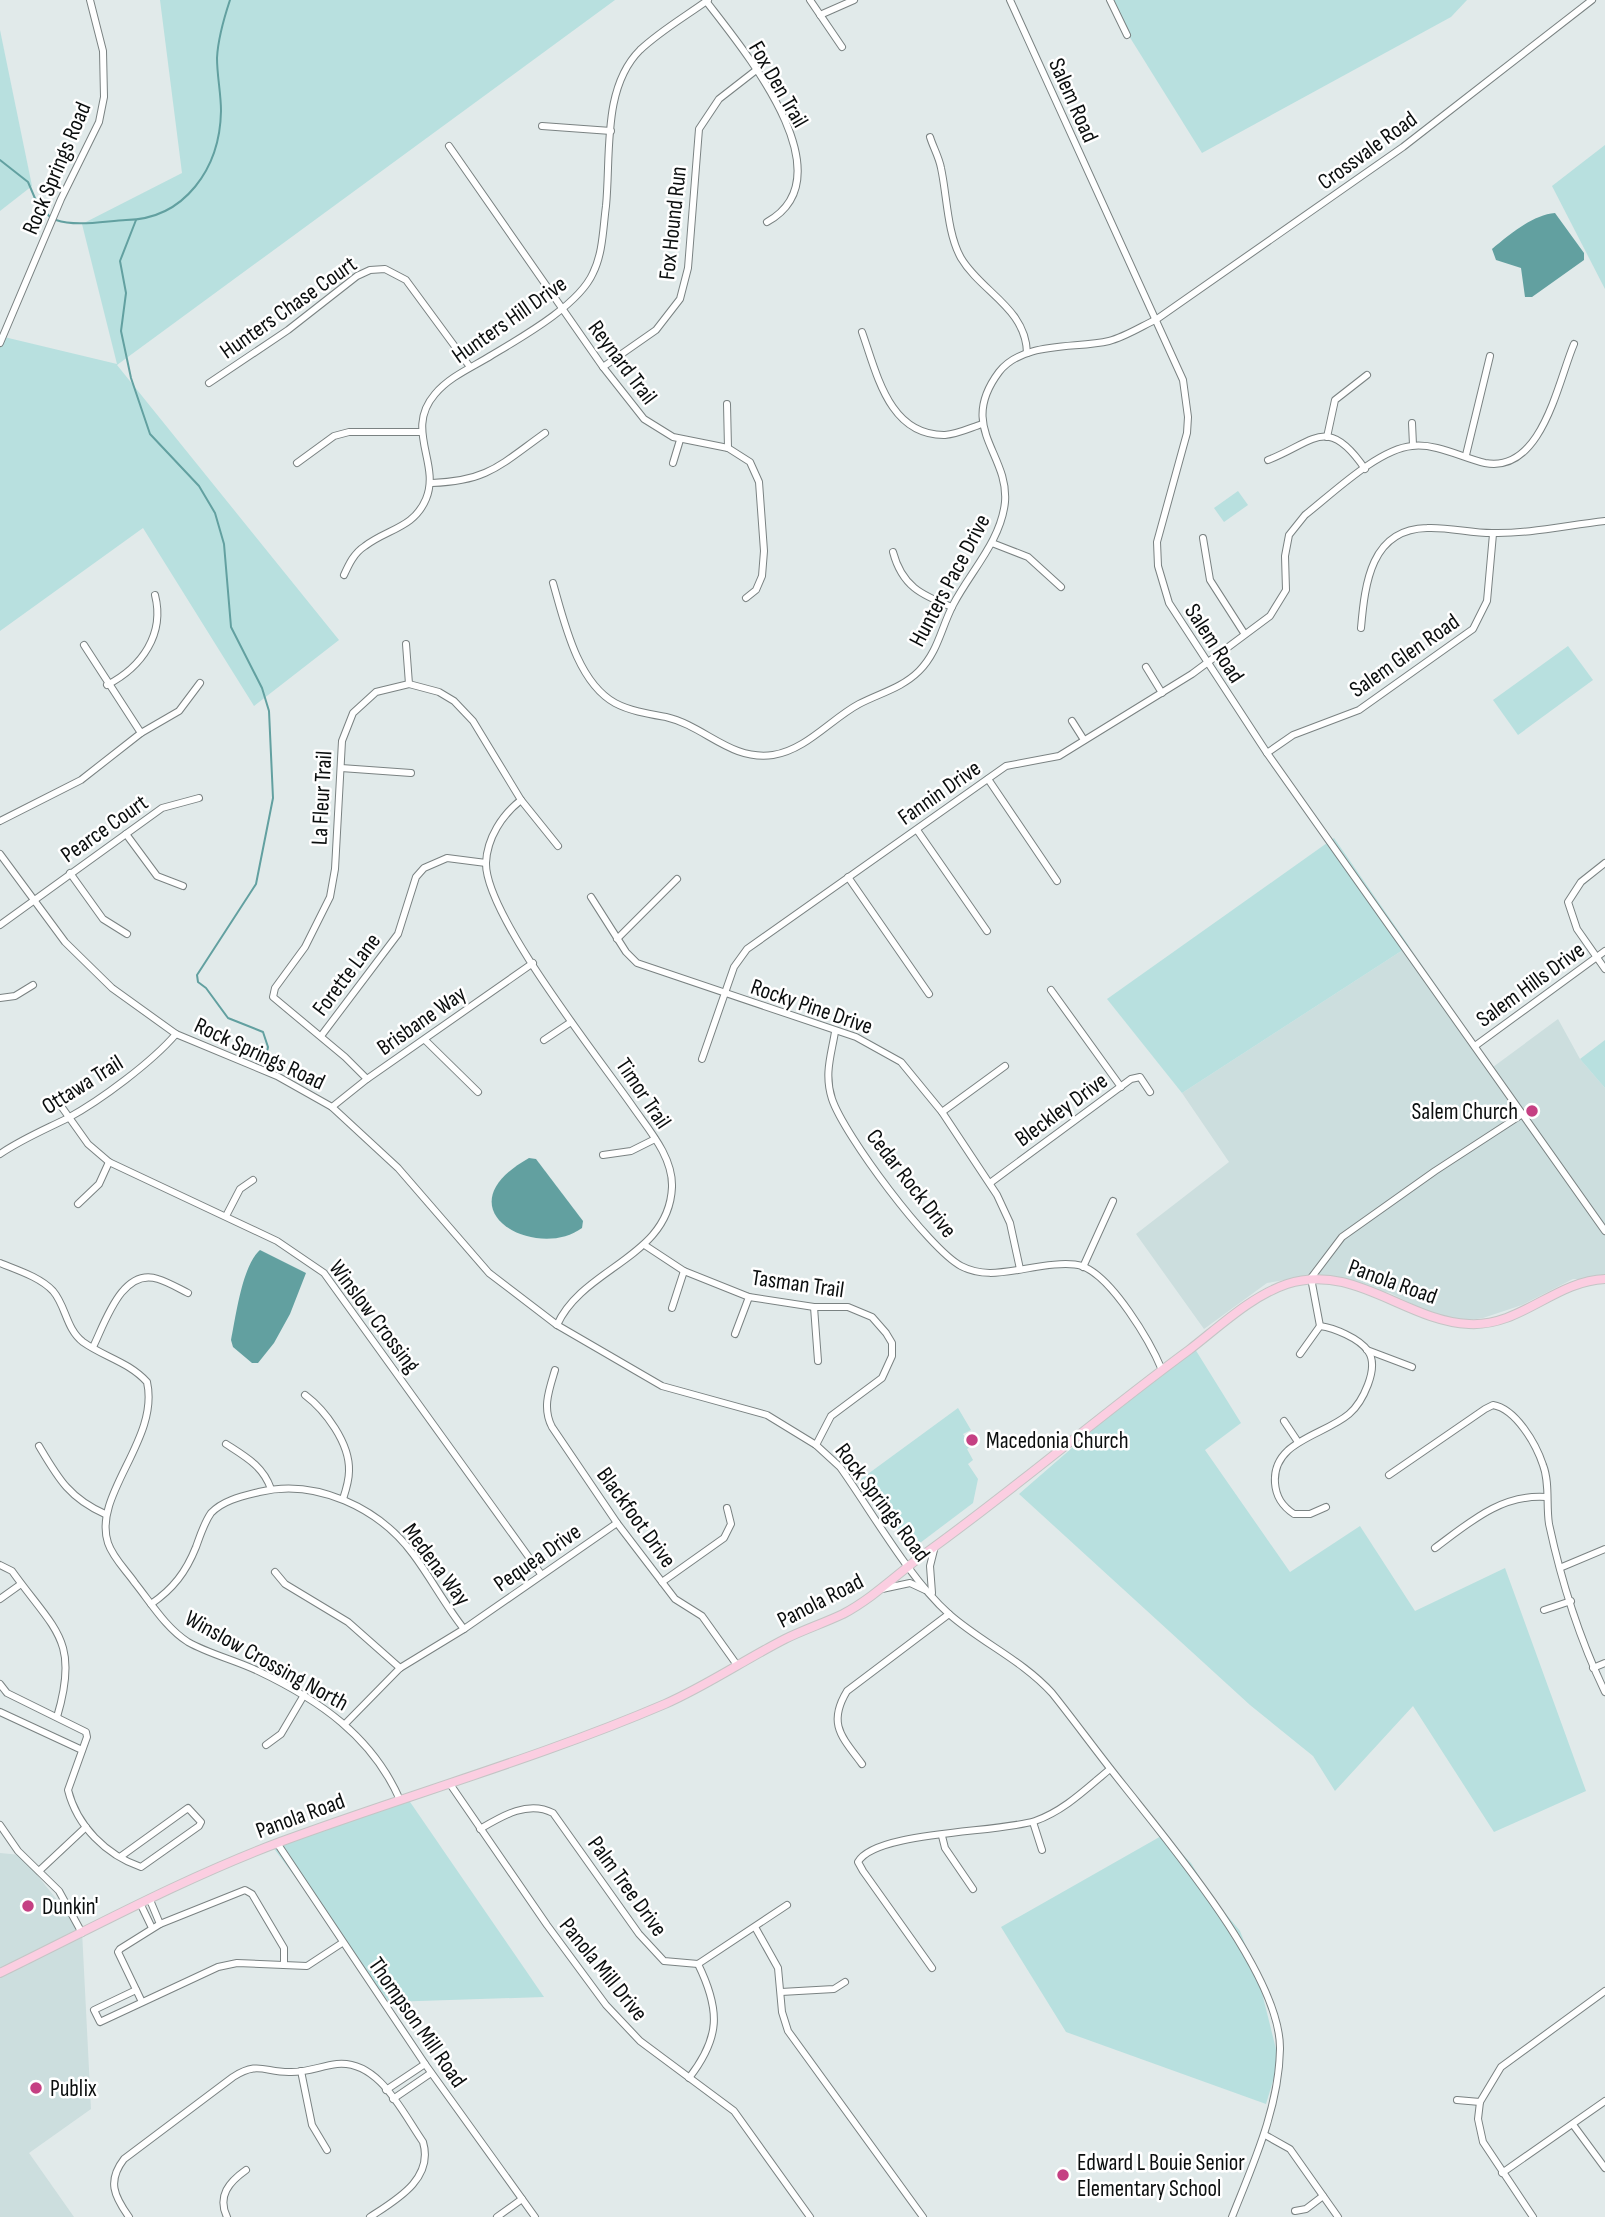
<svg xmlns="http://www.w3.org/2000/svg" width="1605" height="2217" viewBox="0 0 1605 2217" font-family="'Sofia Sans Condensed',sans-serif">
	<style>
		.built { fill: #ccdede }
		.green { fill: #b8e0df }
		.water { fill: #62a0a0 }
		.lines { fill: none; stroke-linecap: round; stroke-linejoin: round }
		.stream { stroke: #62a0a0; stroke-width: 2 }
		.minor-casing { stroke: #7a8282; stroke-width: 8 }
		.major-casing { stroke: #c4c5c5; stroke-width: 10 }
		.minor { stroke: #fff; stroke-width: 6 }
		.major { stroke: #fbcee1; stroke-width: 8 }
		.poi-dot { fill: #c54083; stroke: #fff; stroke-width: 2.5 }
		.labels { text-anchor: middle; stroke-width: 5; stroke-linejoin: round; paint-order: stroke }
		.street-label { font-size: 23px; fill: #0b0e0e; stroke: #fff }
		.poi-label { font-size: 23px; fill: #0b0e0e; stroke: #fff; text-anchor: start }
	</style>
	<rect width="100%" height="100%" fill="#e1eaea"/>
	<g class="built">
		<polygon points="1409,946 1493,1067 1558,1019 1580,1059 1605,1088 1605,1279 1573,1279 1522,1305 1483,1318 1450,1323 1390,1293 1307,1276 1267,1283 1204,1329 1136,1234 1229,1162 1182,1093"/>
		<polygon points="0,1853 21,1855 82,1931 91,2109 29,2153 74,2217 0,2217"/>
	</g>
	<g class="green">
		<polygon points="160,0 615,0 117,365 339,640 254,706 143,528 0,631 0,336 117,364 82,224 182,173"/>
		<polygon points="1111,0 1467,0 1451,17 1202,153 1129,36"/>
		<polygon points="0,30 32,186 0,211"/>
		<polygon points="1605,145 1605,289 1552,186"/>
		<polygon points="1238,491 1248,505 1224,522 1214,508"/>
		<polygon points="1568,646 1593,680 1518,735 1493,700"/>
		<polygon points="1334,838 1409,946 1182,1093 1107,999"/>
		<polygon points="1605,1040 1605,1088 1580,1059"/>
		<polygon points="1195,1349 1241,1423 1205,1450 1290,1572 1360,1526 1415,1611 1505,1568 1586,1791 1494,1832 1413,1706 1335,1791 1313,1756 1250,1705 1019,1494 1164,1368"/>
		<polygon points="958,1408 971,1430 963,1434 971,1446 967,1449 973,1460 968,1464 978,1479 973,1503 912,1549 861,1479"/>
		<polygon points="408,1799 544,1997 389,2002 272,1846"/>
		<polygon points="1163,1835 1191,1863 1211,1896 1240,1931 1258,1977 1279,2061 1266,2104 1066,2032 1001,1927"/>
	</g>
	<g class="water">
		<path d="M1555,213L1584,253V260L1532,297H1525L1521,268L1496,260L1492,249C1509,235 1532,215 1555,213Z"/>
		<path d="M529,1158L536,1159L583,1221L582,1228C536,1262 438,1209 529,1158Z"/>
		<path d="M260,1250L306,1273L290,1314L274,1343L258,1363H252L233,1347L231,1340C236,1316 242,1266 260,1250Z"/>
	</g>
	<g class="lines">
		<g class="stream">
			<polyline points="0,160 28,182 37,203 51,218"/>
			<path d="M56,220C76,227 105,221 126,220C185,219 220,168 221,111C221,93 217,76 217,58C218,38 224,18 230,0"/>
			<polyline points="136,220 120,261 126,293 121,331 131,378 150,434 199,486 215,513 224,544 231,627 262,688 269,711 273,798 256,884 197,975 198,982 206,988 228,1018 263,1032 268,1047 265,1062"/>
		</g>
		<g class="minor-casing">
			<g id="minor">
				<polyline points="810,0 842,47"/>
				<polyline points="1010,0 1183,380 1188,417 1187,433 1157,542 1158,566 1169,603 1267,753 1605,1231"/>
				<polyline points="1110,0 1127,35"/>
				<path d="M706,1C742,48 850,176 767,222"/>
				<polyline points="820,15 854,0"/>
				<polyline points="542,126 611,131"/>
				<path d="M930,137C933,147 939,157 941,168C947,195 947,233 961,258C981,292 1026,308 1027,353"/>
				<polyline points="449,146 603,367 644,419 673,437 728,448 750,462 759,482 764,551 762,576 756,590 746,598"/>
				<path d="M862,332C877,374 889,436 945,435C958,434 970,428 982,424"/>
				<polyline points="0,343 61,199 99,122 104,97 103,51 90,0"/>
				<polyline points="603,367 656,330 680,299 688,268 699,129 719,99 755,71"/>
				<polyline points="209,383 288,330 357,276 370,270 385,269 406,280 470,367"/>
				<polyline points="727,404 728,448"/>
				<polyline points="1412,423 1413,445"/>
				<polyline points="1327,437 1335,400 1367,375"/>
				<polyline points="1466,455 1490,356"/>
				<path d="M1268,460C1313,443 1327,413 1365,469"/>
				<polyline points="297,463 334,436 349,432 420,432"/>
				<polyline points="673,463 680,440"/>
				<path d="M432,483C488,481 500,465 545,433"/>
				<polyline points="1203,538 1210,580 1244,633"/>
				<polyline points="992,543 1028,557 1061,587"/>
				<path d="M893,552C902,586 921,595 952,607"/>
				<path d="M344,575C349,564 354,553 365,546C387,529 414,528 426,499C441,463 404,430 435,394C450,376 473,367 492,355C522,337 579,305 593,273C603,253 603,228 606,206C611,155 602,88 640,50C660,31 686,16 708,0"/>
				<path d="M553,583C564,621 577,682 615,703C630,711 649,714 666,717C705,726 730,761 773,755C806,750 831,719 859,704C880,693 902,688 919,671C938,652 941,628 953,605C970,572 1001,541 1005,502C1009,453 957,428 999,372C1023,341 1075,349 1109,341C1125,337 1142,326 1157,319L1403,147L1592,0"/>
				<path d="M1361,628C1365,583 1371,529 1427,528C1449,527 1470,533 1492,533C1529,534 1568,525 1605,521"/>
				<polyline points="406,644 409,684"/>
				<polyline points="84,645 141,733"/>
				<polyline points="1146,667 1162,693"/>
				<path d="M107,685C142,667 165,634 155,595"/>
				<polyline points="1072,721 1084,740"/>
				<polyline points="1267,753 1293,735 1359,710 1473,629 1487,601 1493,534"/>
				<polyline points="341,768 411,773"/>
				<polyline points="988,779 1057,881"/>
				<path d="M521,800C502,815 487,838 486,863C485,915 599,1058 633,1107C649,1130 673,1157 672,1187C669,1258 583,1267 557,1325"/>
				<polyline points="0,821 81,780 141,733 179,711 200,683"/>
				<polyline points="917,830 987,931"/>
				<polyline points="126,834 157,876 183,886"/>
				<path d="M0,854L65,942L112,988L176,1034L277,1076L332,1107L398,1168L489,1273L557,1325L662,1386L767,1415L816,1445L840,1467C872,1512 909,1578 949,1614C982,1643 1022,1660 1052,1693C1076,1723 1099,1755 1124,1786C1169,1843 1281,1975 1280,2049C1279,2108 1253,2164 1232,2217"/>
				<polyline points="1605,863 1581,882 1568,902 1577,929 1605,969"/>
				<polyline points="70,873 103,919 127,934"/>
				<polyline points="848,877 929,994"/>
				<polyline points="591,897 626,952 637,963 856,1037 901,1062 942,1112 997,1195 1010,1223 1020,1269"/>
				<polyline points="0,925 162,808 199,798"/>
				<polyline points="617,939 677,879"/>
				<polyline points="1051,990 1121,1087"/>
				<polyline points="0,998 15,996 33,985"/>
				<path d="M835,1032C831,1056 824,1074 832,1099C844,1135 929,1249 961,1266C980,1276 999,1273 1018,1270C1036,1267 1065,1261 1082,1266C1112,1277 1150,1341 1162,1370"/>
				<polyline points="321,1036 398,934 416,877 424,868 447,858 486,863"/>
				<polyline points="425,1040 478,1092"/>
				<polyline points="544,1040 571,1022"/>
				<polyline points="1475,1046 1605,951"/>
				<path d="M702,1059L734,967L747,949L1006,766L1059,756L1192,674L1270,616L1286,590L1285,556L1289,535L1305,515C1332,494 1378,449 1412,446C1436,443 1463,458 1485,463C1542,474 1558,381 1574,344"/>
				<polyline points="367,1079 345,1057 273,997 275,988 305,947 330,897 335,869 342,741 353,713 376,692 409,684 439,692 454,701 473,721 521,800 558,846"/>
				<polyline points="56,1099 88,1144 109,1162 277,1241 324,1273 541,1574"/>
				<polyline points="332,1107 367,1079 533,963"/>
				<polyline points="942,1112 1005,1066"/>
				<path d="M0,1154C22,1139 44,1130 68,1118C101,1100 152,1062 176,1034"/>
				<polyline points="603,1155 631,1151 655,1139"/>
				<polyline points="990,1183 1131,1079 1140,1077 1150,1092"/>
				<polyline points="78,1204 99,1184 109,1162"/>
				<polyline points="226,1216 240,1189 253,1180"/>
				<polyline points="646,1246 684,1271 749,1297 814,1307 848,1307 872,1317 886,1333 892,1343 892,1356 882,1378 831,1416 816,1445"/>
				<path d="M0,1263C17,1270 40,1277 53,1291C66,1306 66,1329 83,1342C104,1357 129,1362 147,1382C160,1439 92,1495 108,1543C113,1558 126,1570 135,1583C151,1603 166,1628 188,1642C209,1654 235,1660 258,1671C319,1700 372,1736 400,1800"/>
				<polyline points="1083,1267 1113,1201"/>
				<polyline points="814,1307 818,1361"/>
				<polyline points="672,1308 684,1271"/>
				<polyline points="1320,1326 1311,1278 1342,1237 1435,1171 1521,1115"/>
				<path d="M1320,1326C1334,1328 1359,1338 1368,1351C1380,1368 1362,1403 1349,1414C1323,1436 1272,1441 1275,1483C1276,1497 1282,1506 1294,1514H1310L1326,1507"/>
				<polyline points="735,1334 749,1297"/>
				<path d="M93,1347C105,1323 122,1267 158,1279C168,1282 178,1288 188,1293"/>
				<polyline points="1367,1350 1412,1367"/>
				<polyline points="1300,1354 1320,1326"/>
				<path d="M555,1370C549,1390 542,1408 552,1427L617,1523L675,1599L702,1616L737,1665"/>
				<path d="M305,1395C325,1410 350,1443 349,1471C349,1480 346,1490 343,1499"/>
				<polyline points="1284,1421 1298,1442"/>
				<path d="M226,1444C246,1457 263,1466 271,1489"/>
				<path d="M39,1446C58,1478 69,1498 105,1514"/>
				<path d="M1389,1475L1485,1409L1493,1405C1516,1409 1536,1444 1543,1465C1550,1483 1546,1505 1549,1524C1561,1580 1580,1640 1605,1692"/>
				<path d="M1435,1548C1470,1522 1501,1494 1546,1497"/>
				<path d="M0,1565L12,1571C55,1631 80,1640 57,1717"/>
				<polyline points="1562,1567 1605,1549"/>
				<polyline points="275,1572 285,1584 348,1622 400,1668"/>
				<polyline points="662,1582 724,1538 731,1524 727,1508"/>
				<polyline points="882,1589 910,1583 925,1590"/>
				<polyline points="932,1593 930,1566 935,1546"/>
				<polyline points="0,1599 21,1584"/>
				<path d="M151,1604C173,1589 186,1572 196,1547C200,1536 204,1523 211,1513C223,1500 243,1496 259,1492C316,1478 379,1508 413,1554C431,1578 445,1605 464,1629"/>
				<polyline points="1544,1610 1571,1601"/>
				<polyline points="1593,1668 1605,1663"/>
				<path d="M0,1684L7,1693L86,1732L87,1737L68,1790C77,1826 106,1855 141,1867L199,1826L201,1822L188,1808L120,1857"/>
				<polyline points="0,1712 82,1750"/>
				<polyline points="346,1723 400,1668 464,1629 617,1523"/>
				<polyline points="266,1745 281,1734 304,1695"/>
				<path d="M862,1764C842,1737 827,1724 847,1691L949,1614"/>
				<polyline points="450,1784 547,1925 606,2005 640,2041 734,2111 810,2217"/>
				<polyline points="1033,1822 1042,1850"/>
				<polyline points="0,1825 18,1851 59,1891 82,1933"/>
				<path d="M480,1829C502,1816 528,1800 553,1813L639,1934L664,1961L698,1964L787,1905"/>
				<polyline points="942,1836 945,1848 973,1889"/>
				<polyline points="277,1843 425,2064 535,2217"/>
				<polyline points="39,1871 86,1827"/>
				<polyline points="150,1900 160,1924"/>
				<polyline points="141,1905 152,1928"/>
				<polyline points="755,1927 778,1968 782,2012 788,2031 923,2217"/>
				<path d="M932,1968L863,1871L858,1862C875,1831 998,1833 1035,1821C1064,1811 1087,1788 1110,1769"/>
				<polyline points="136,1990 94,2010 100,2022 218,1967 237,1963 307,1966 342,1943"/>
				<polyline points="781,1992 834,1989 845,1982"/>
				<polyline points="142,2002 118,1952 120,1949 160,1924 245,1890 252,1894 284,1948 284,1965"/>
				<polyline points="301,2071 312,2125 327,2150"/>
				<path d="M689,2078C720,2038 721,2011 698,1964"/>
				<polyline points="386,2090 425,2064"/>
				<polyline points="393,2099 431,2073"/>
				<polyline points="1457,2100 1480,2102"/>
				<polyline points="1574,2126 1605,2168"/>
				<polyline points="1265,2135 1290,2149 1338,2217"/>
				<polyline points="1502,2173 1605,2101"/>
				<polyline points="1295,2211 1306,2209 1323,2196"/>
				<path d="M129,2217C114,2196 107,2181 124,2159L233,2077C258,2061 264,2072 289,2072C305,2073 321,2066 337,2064C379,2060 402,2112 423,2142C434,2179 396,2200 370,2217"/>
				<path d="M227,2217C217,2196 229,2182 246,2170"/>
				<polyline points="497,2217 522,2199"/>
				<polyline points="1533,2217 1483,2142 1478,2119 1480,2102 1501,2067 1605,1991"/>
			</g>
		</g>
		<g class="major-casing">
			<path id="major" d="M0,1973C92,1928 184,1878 280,1842C407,1795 539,1758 665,1704C706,1686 744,1660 785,1639C803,1630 824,1623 843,1614C873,1598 896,1575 923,1555C1014,1490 1099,1416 1189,1350C1219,1327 1251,1296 1287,1284C1354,1262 1405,1321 1469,1324C1520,1327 1555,1281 1605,1279"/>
		</g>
		<use href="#minor" class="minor"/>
		<use href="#major" class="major"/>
	</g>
	<g class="poi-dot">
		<circle cx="1532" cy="1111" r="7"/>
		<circle cx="972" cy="1440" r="7"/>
		<circle cx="28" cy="1906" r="7"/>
		<circle cx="36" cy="2088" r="7"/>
		<circle cx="1063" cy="2175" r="7"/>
	</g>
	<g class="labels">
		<g class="street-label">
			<text transform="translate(779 84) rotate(60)" y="8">Fox Den Trail</text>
			<text transform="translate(1074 100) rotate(66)" y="8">Salem Road</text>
			<text transform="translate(1367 150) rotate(-36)" y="8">Crossvale Road</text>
			<text transform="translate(56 168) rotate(-67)" y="8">Rock Springs Road</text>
			<text transform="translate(672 223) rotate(-84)" y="8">Fox Hound Run</text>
			<text transform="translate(288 307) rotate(-35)" y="8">Hunters Chase Court</text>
			<text transform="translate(509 319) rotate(-35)" y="8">Hunters Hill Drive</text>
			<text transform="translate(623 362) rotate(53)" y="8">Reynard Trail</text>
			<text transform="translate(949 580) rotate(-62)" y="8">Hunters Pace Drive</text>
			<text transform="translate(1215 643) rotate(57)" y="8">Salem Road</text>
			<text transform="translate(1404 655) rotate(-35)" y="8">Salem Glen Road</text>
			<text transform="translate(939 792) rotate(-35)" y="8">Fannin Drive</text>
			<text transform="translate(321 798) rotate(-87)" y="8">La Fleur Trail</text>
			<text transform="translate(104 828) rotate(-35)" y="8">Pearce Court</text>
			<text transform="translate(346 974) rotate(-53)" y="8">Forette Lane</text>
			<text transform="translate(1530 984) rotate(-36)" y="8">Salem Hills Drive</text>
			<text transform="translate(812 1006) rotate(19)" y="8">Rocky Pine Drive</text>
			<text transform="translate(421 1020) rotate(-35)" y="8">Brisbane Way</text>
			<text transform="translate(260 1053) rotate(25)" y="8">Rock Springs Road</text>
			<text transform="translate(82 1084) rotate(-32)" y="8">Ottawa Trail</text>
			<text transform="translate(644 1093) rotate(56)" y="8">Timor Trail</text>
			<text transform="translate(1061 1109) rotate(-36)" y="8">Bleckley Drive</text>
			<text transform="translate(912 1183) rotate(52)" y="8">Cedar Rock Drive</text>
			<text transform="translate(1393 1281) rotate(20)" y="8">Panola Road</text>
			<text transform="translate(798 1283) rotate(8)" y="8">Tasman Trail</text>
			<text transform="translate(375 1316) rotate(53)" y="8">Winslow Crossing</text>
			<text transform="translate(883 1502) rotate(53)" y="8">Rock Springs Road</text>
			<text transform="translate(637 1517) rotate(54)" y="8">Blackfoot Drive</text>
			<text transform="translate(537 1557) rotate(-35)" y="8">Pequea Drive</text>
			<text transform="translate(437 1564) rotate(53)" y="8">Medena Way</text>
			<text transform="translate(820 1600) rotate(-27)" y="8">Panola Road</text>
			<text transform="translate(267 1660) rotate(29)" y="8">Winslow Crossing North</text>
			<text transform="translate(300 1815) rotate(-20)" y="8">Panola Road</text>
			<text transform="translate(628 1886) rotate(54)" y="8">Palm Tree Drive</text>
			<text transform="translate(604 1969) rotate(51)" y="8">Panola Mill Drive</text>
			<text transform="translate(418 2022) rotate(55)" y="8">Thompson Mill Road</text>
		</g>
		<g class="poi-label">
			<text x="1518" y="1119" text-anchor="end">Salem Church</text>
			<text x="986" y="1448">Macedonia Church</text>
			<text x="42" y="1914">Dunkin'</text>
			<text x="50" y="2096">Publix</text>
			<text x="1077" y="2170">Edward L Bouie Senior<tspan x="1077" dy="26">Elementary School</tspan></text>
		</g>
	</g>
</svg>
